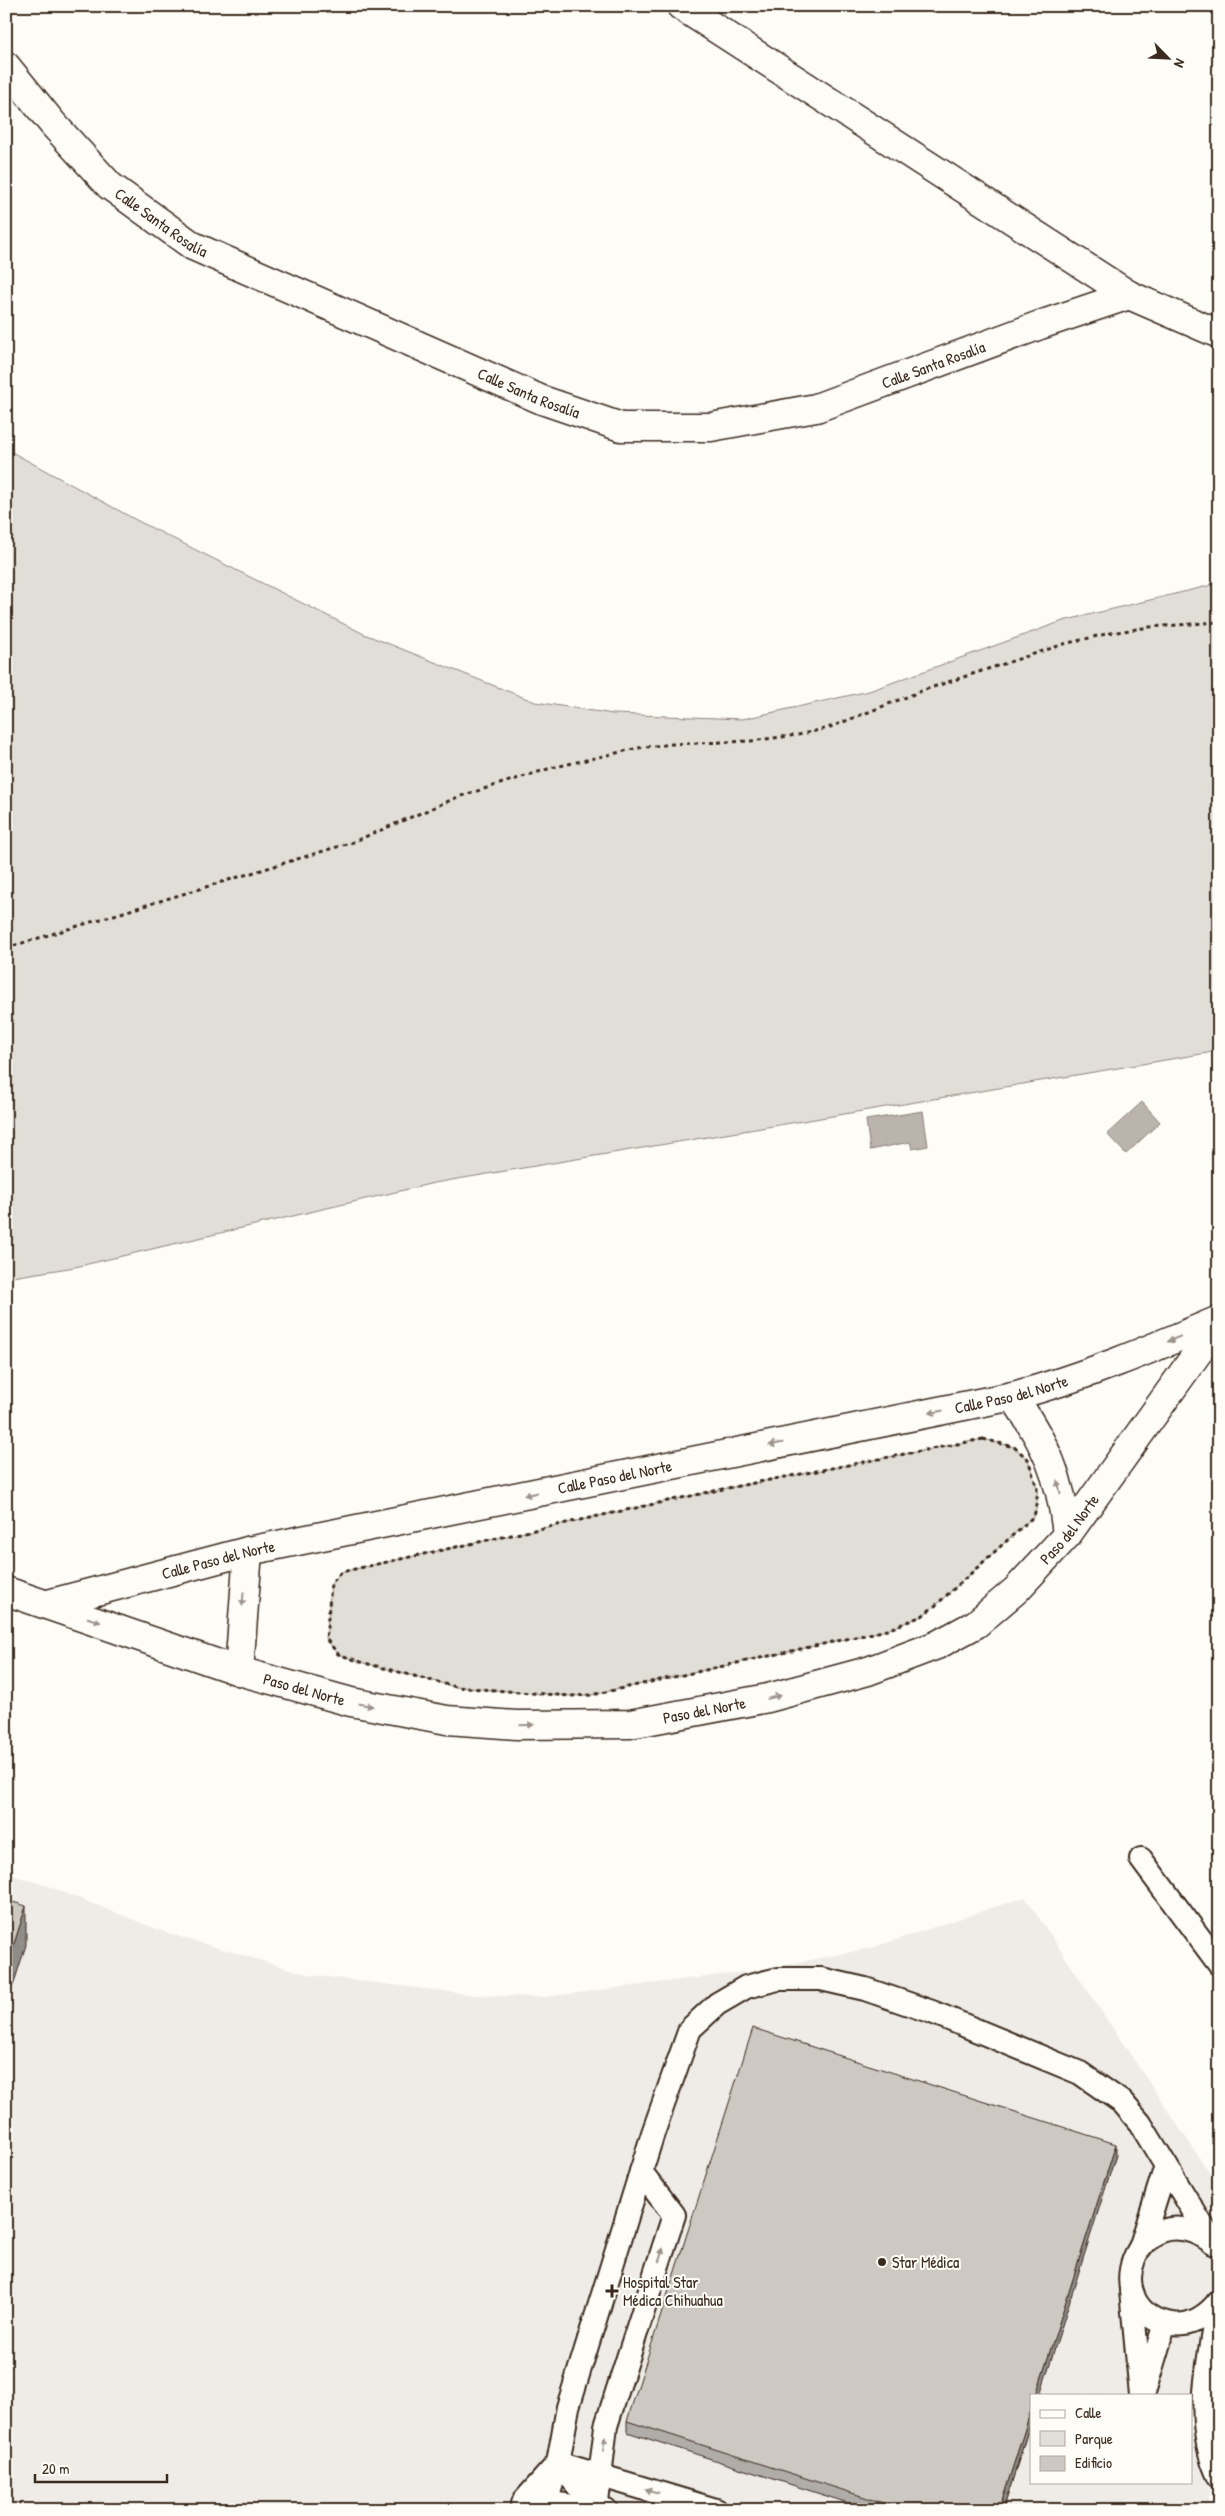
<svg xmlns="http://www.w3.org/2000/svg" width="1225" height="2516" viewBox="0 0 1225 2516" font-family="'Patrick Hand',sans-serif">
	<style>
		.built { fill: #efece7; fill-rule: evenodd }
		.green { fill: #e1ded7; stroke: #8e847a }
		.water { fill: #bbb4ad; stroke: #887d74 }
		.lines { fill: none; stroke-linecap: round; stroke-linejoin: round }
		.lane-casing { stroke: #3b2a1e; stroke-width: 26 }
		.street-casing { stroke: #3b2a1e; stroke-width: 31 }
		.path { stroke: #3b2a1e; stroke-width: 3; stroke-dasharray: 4 4; stroke-linecap: butt }
		.lane { stroke: #fdfcf7; stroke-width: 22 }
		.street { stroke: #fdfcf7; stroke-width: 28 }
		.wall { fill: #b0aca7; stroke: #3b2a1e }
		.shaded-wall { fill: #908c88; stroke: #3b2a1e }
		.building { fill: #cdc8c2; stroke: #3b2a1e }
		.oneway { fill: #9c938a }
		.poi-dot { fill: #3b2a1e; stroke: #fdfcf7; stroke-width: 2 }
		.labels { text-anchor: middle; stroke-width: 4; stroke-linejoin: round; paint-order: stroke }
		.street-label { font-size: 16px; fill: #3b2a1e; stroke: #fdfcf7 }
		.poi-label { font-size: 16px; fill: #3b2a1e; stroke: #fdfcf7; text-anchor: start }
	</style>
	<rect width="100%" height="100%" fill="#fdfcf7"/>
	<filter id="ink" filterUnits="userSpaceOnUse"><feTurbulence type="fractalNoise" baseFrequency=".02" numOctaves="2"/><feDisplacementMap in="SourceGraphic" scale="10" xChannelSelector="R" yChannelSelector="G"/><feConvolveMatrix kernelMatrix="1 2 1 2 8 2 1 2 1" color-interpolation-filters="sRGB"/></filter>
	<g filter="url(#ink)">
		<path class="built" d="M6,1873L45,1885L170,1934L311,1975L475,1995L544,1997L753,1971L871,1948L1025,1897L1219,2187V2441L1206,2510H6ZM1031,2395H1191V2482H1031Z"/>
		<g class="green">
			<polygon points="6,449 138,521 364,634 535,702 613,714 743,719 869,691 1063,621 1212,585 1219,581 1219,1051 434,1183 75,1267 6,1278"/>
			<polygon points="983,1439 1014,1447 1028,1459 1037,1488 1037,1505 1034,1516 936,1605 922,1616 887,1630 592,1695 570,1696 456,1687 361,1662 338,1654 326,1639 331,1584 341,1572 723,1489"/>
		</g>
		<g class="water">
			<polygon points="1142,1102 1160,1122 1126,1154 1107,1134"/>
			<polygon points="923,1111 928,1146 912,1149 910,1142 870,1150 866,1120"/>
		</g>
		<g class="lines">
			<g class="lane-casing">
				<g id="lane">
					<polyline points="1141,1859 1219,1964"/>
					<path d="M1212,2242C1136,2188 1093,2314 1173,2324C1191,2327 1208,2315 1219,2301"/>
					<polyline points="1141,2245 1166,2166"/>
					<polyline points="1131,2291 1141,2395"/>
					<path d="M1218,2302C1209,2361 1192,2421 1219,2477"/>
					<polyline points="1145,2389 1165,2323"/>
					<polyline points="558,2463 597,2508"/>
					<polyline points="533,2501 606,2510"/>
					<polyline points="521,2510 524,2501 558,2463 716,2510"/>
					<polyline points="544,2510 558,2463 568,2407 653,2133 690,2029 717,2004 746,1987 778,1979 821,1979 865,1989 932,2012 1080,2073 1123,2103 1140,2123 1213,2243"/>
					<polyline points="596,2510 606,2426 674,2215 641,2172"/>
				</g>
			</g>
			<g class="street-casing">
				<g id="street">
					<polyline points="681,6 1129,295 1219,334"/>
					<path id="s1" d="M6,66L53,124L110,186L193,246L542,400L621,427H711L816,408L1040,325L1129,295"/>
					<path d="M1013,1396C1046,1445 1061,1476 1067,1535"/>
					<path id="s2" d="M6,1591L239,1671L351,1702L447,1720L517,1725L630,1724L768,1698L868,1671L937,1645L976,1624L1016,1590L1067,1535L1219,1323"/>
					<path id="s3" d="M48,1604L248,1551L1013,1396C1085,1377 1151,1349 1219,1320"/>
					<polyline points="239,1671 248,1551"/>
				</g>
			</g>
			<g class="path">
				<polyline points="6,948 353,842 458,797 551,768 638,748 672,744 751,741 798,735 828,728 924,690 1064,644 1110,633 1150,627 1219,622"/>
				<polygon points="983,1439 1014,1447 1028,1459 1037,1488 1037,1505 1034,1516 936,1605 922,1616 887,1630 592,1695 570,1696 456,1687 361,1662 338,1654 326,1639 331,1584 341,1572 723,1489"/>
			</g>
			<use href="#lane" class="lane"/>
			<use href="#street" class="street"/>
		</g>
		<polygon class="wall" points="1116,2155 1031,2395 1031,2421 1003,2510 870,2510 627,2432 627,2421"/>
		<g class="shaded-wall">
			<polygon points="26,1906 26,1945 6,2008 6,1969"/>
			<polygon points="1116,2144 1116,2155 1040,2395 1036,2395"/>
			<polygon points="1031,2410 1031,2421 1003,2510 999,2510"/>
		</g>
		<g class="building">
			<polygon points="6,1900 26,1906 6,1969"/>
			<polygon points="753,2028 1116,2144 1036,2395 1031,2395 1031,2410 999,2510 905,2510 627,2421"/>
		</g>
		<defs><path id="oneway-solid" d="M-6-.8H1V-3.2L6.5 0L1 3.2V.8H-6Z" transform="scale(1.25)"/></defs>
		<g class="oneway">
			<use href="#oneway-solid" transform="translate(1174 1339) rotate(157)"/>
			<use href="#oneway-solid" transform="translate(936 1412) rotate(169)"/>
			<use href="#oneway-solid" transform="translate(776 1444) rotate(169)"/>
			<use href="#oneway-solid" transform="translate(1059 1487) rotate(-103)"/>
			<use href="#oneway-solid" transform="translate(531 1494) rotate(169)"/>
			<use href="#oneway-solid" transform="translate(243 1599) rotate(95)"/>
			<use href="#oneway-solid" transform="translate(94 1620) rotate(19)"/>
			<use href="#oneway-solid" transform="translate(774 1697) rotate(-15)"/>
			<use href="#oneway-solid" transform="translate(366 1705) rotate(11)"/>
			<use href="#oneway-solid" transform="translate(527 1725) rotate(-1)"/>
			<use href="#oneway-solid" transform="translate(661 2255) rotate(-72)"/>
			<use href="#oneway-solid" transform="translate(604 2444) rotate(-82)"/>
			<use href="#oneway-solid" transform="translate(652 2491) rotate(-164)"/>
		</g>
	</g>
	<g class="poi-dot">
		<circle cx="882" cy="2262" r="5"/>
		<path d="M609.5 2283.5h5v5h5v5h-5v5h-5v-5h-5v-5h5z"/>
	</g>
	<g class="labels">
		<g class="street-label">
			<text dy="6" stroke="none"><textPath href="#s1" startOffset="222">Calle Santa Rosalía</textPath></text>
			<text dy="6" stroke="none"><textPath href="#s1" startOffset="1048">Calle Santa Rosalía</textPath></text>
			<text dy="6" stroke="none"><textPath href="#s1" startOffset="628">Calle Santa Rosalía</textPath></text>
			<text dy="6" stroke="none"><textPath href="#s3" startOffset="986">Calle Paso del Norte</textPath></text>
			<text dy="6" stroke="none"><textPath href="#s3" startOffset="581">Calle Paso del Norte</textPath></text>
			<text dy="6" stroke="none"><textPath href="#s2" startOffset="1139">Paso del Norte</textPath></text>
			<text dy="6" stroke="none"><textPath href="#s3" startOffset="176">Calle Paso del Norte</textPath></text>
			<text dy="6" stroke="none"><textPath href="#s2" startOffset="314">Paso del Norte</textPath></text>
			<text dy="6" stroke="none"><textPath href="#s2" startOffset="719">Paso del Norte</textPath></text>
		</g>
		<g class="poi-label">
			<text x="892" y="2268">Star Médica</text>
			<text x="623" y="2288">Hospital Star<tspan x="623" dy="18">Médica Chihuahua</tspan></text>
		</g>
	</g>
	<rect width="1225" height="2516" fill="none" stroke="#fdfcf7" stroke-width="25"/>
	<rect x="12" y="12" width="1200" height="2491" fill="none" stroke="#3b2a1e" stroke-width="2" filter="url(#ink)"/>
	<rect x="1030" y="2394" width="162" height="90" fill="#fdfcf7" stroke="#afa8a0"/>
	<rect x="1040" y="2410" width="25" height="8" fill="#fdfcf7" stroke="#afa8a0"/>
	<text x="1075" y="2418" font-size="15" fill="#3b2a1e">Calle</text>
	<rect x="1040" y="2431" width="25" height="15" fill="#e1ded7" stroke="#afa8a0"/>
	<text x="1075" y="2444" font-size="15" fill="#3b2a1e">Parque</text>
	<rect x="1040" y="2456" width="25" height="15" fill="#cdc8c2" stroke="#afa8a0"/>
	<text x="1075" y="2468" font-size="15" fill="#3b2a1e">Edificio</text>
	<g transform="translate(1168 58) rotate(114)" stroke="#fdfcf7" stroke-width="4" paint-order="stroke">
	<path d="M0-4L9 19L0 12L-9 19Z" fill="#3b2a1e"/>
	<text y="-8" font-size="14" font-weight="bold" text-anchor="middle" fill="#3b2a1e">N</text>
	</g>
	<path d="M35 2474v8h132v-8" fill="none" stroke="#3b2a1e" stroke-width="2.5"/>
	<text x="42" y="2474" font-size="15" fill="#3b2a1e" stroke="#fdfcf7" stroke-width="4" paint-order="stroke">20 m</text>
</svg>
